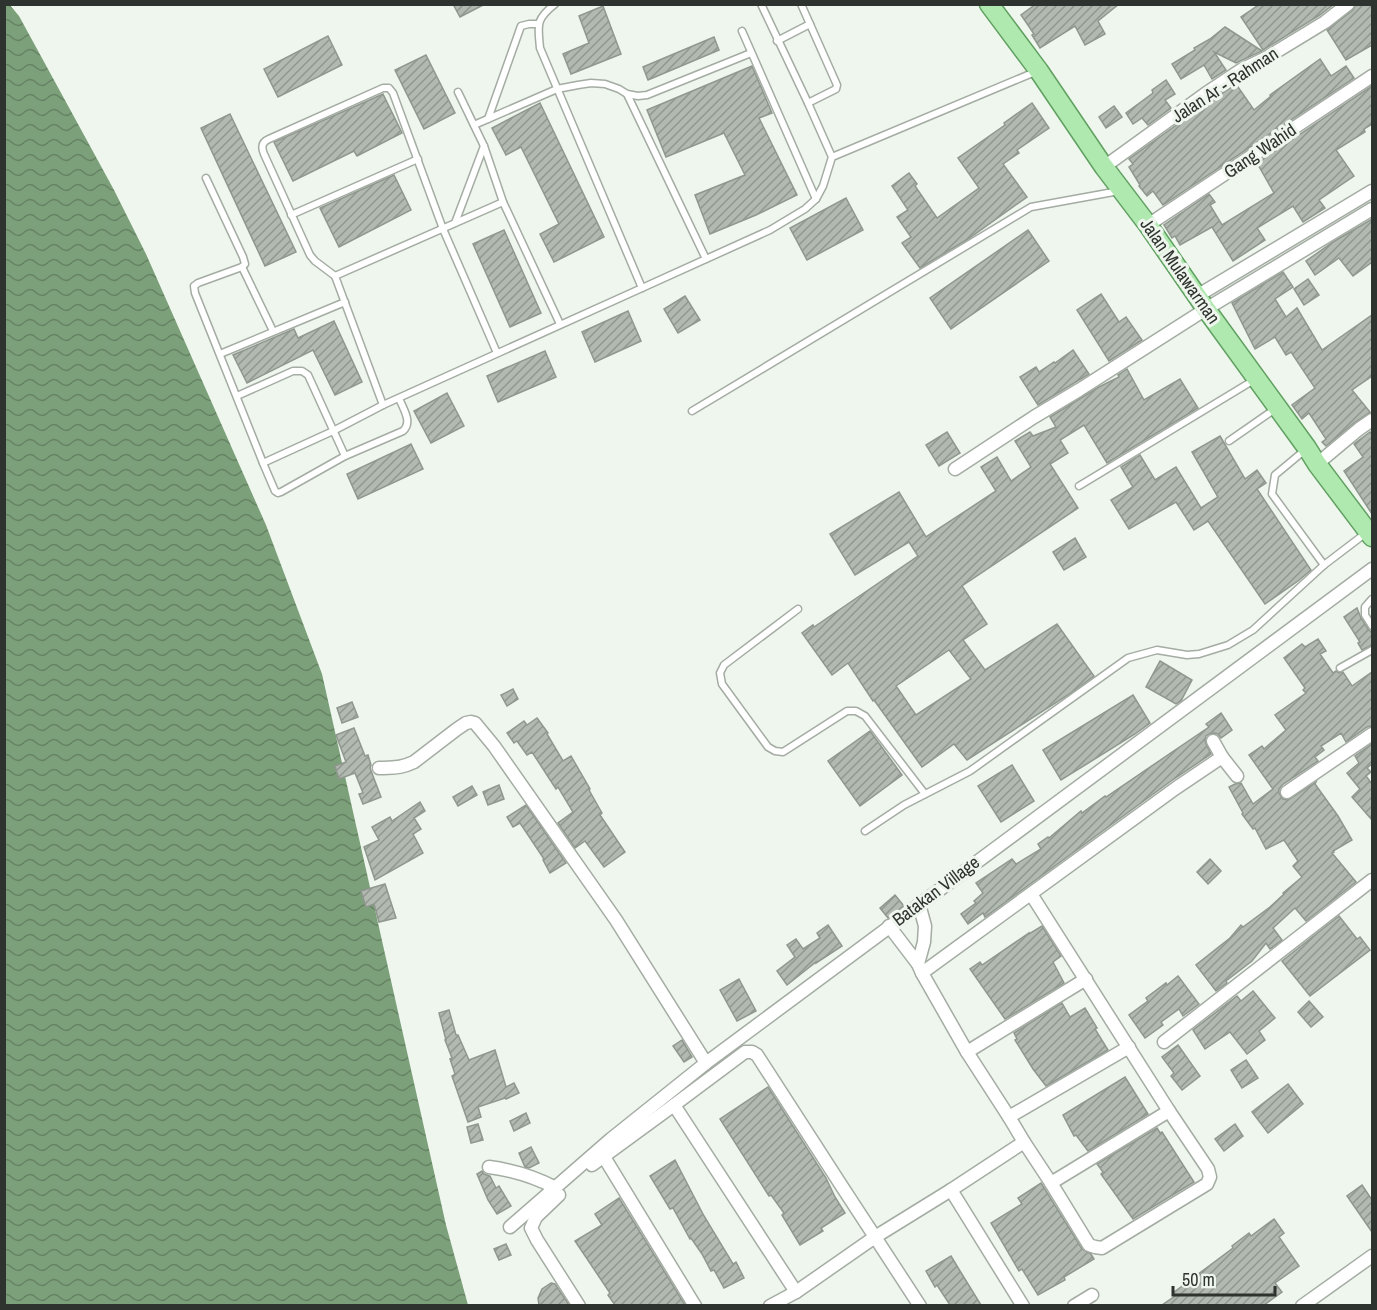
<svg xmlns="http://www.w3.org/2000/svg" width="1377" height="1310" viewBox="0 0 1377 1310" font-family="'Archivo Narrow',sans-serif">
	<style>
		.water { fill: url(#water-waves) }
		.building { fill: url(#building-hatch); stroke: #8f978e; stroke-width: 1.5; fill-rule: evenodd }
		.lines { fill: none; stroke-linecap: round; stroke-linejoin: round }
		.lane-casing { stroke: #a4aca3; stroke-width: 9 }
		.street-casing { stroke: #a4aca3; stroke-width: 15 }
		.primary-casing { stroke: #60a061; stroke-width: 21 }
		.lane { stroke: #fff; stroke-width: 6 }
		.street { stroke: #fff; stroke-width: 12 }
		.primary { stroke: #b0e9b0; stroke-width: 18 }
		.labels { text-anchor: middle; stroke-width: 6; stroke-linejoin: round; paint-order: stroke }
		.street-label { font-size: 18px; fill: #2f332f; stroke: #eef6ed }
	</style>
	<defs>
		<pattern id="water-waves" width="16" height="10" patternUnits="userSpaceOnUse" patternTransform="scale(1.5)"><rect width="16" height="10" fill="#7ca07a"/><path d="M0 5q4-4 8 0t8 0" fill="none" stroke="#668364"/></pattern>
		<pattern id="building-hatch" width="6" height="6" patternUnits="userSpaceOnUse" patternTransform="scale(1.5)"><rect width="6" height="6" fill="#b1b9b0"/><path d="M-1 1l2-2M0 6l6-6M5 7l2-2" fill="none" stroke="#909790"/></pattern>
	</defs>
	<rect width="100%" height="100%" fill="#eef6ed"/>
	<polygon class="water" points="9,4 19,16 114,190 146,254 266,525 322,674 446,1225 468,1305 5,1306 4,5"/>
	<g class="building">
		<polygon points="453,4 485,4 460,17"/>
		<polygon points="1036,4 1119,4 1098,21 1105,34 1085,45 1075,26 1040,48 1032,35 1034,34 1021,15"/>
		<polygon points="1260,4 1334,4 1320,15 1263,50 1241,17"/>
		<polygon points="1356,4 1372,4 1372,45 1346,60 1327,30 1353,10"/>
		<polygon points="603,6 621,54 571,74 563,54 589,43 579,16"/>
		<polygon points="1225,27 1262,51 1236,63 1214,52 1226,70 1212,79 1204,65 1181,79 1172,64 1195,50 1194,48 1210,39"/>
		<polygon points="328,36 342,65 278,97 264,69"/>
		<polygon points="714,37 719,50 648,80 643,67"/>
		<polygon points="426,55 455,113 424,129 395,70"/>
		<polygon points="1320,59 1331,76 1346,66 1354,78 1163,205 1153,191 1147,196 1139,186 1140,185 1129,167 1133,164 1129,159 1210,101 1236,84 1254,110 1271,96 1270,95"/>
		<polygon points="752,66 772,113 759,118 797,195 756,215 710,234 695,195 745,175 724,133 666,157 647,110"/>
		<polygon points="1166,80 1175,94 1165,100 1171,108 1148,125 1142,118 1133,124 1126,113 1153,93 1152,90"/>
		<polygon points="1372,86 1372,124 1364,129 1365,132 1336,150 1354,176 1319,200 1325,208 1303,222 1293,206 1257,228 1265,240 1233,261 1212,227 1180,245 1175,236 1172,238 1164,225 1209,194 1215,202 1210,205 1222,225 1274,193 1257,163"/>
		<polygon points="383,94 402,133 357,156 354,151 293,181 274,142"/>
		<polygon points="540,103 604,237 554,262 540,234 559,224 521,147 506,155 492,128"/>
		<polygon points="1032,103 1049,128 1017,150 1019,153 1003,164 1027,197 968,239 920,268 902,243 911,237 897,217 908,210 892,186 909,173 917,184 915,186 937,218 979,188 958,158 1005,125 1004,123"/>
		<polygon points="1114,106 1122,117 1106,128 1099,117"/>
		<polygon points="230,114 296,252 265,266 201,128"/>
		<polygon points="394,175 411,210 339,247 320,208"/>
		<polygon points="846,198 863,230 807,260 790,228"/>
		<polygon points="1372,219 1372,262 1353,276 1339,258 1315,275 1306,261 1333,242"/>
		<polygon points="504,230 541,313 510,327 473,244"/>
		<polygon points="1028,230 1049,261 951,329 930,298"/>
		<polygon points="1283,272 1293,287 1275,299 1286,317 1297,308 1322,350 1372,315 1372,376 1352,390 1370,412 1354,423 1326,446 1322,442 1326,439 1309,413 1302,419 1292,405 1315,388 1291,352 1286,355 1275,337 1255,349 1232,303"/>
		<polygon points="1308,279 1319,295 1304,305 1294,289"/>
		<polygon points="1101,294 1119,322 1126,317 1142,340 1109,361 1077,310"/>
		<polygon points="685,296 700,320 678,333 664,309"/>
		<polygon points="628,311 641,341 595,362 582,332"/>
		<polygon points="334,321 362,382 335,395 313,350 247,383 233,355 294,329 298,338"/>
		<polygon points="1073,350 1089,374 1038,405 1020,377 1036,367 1039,372 1054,362 1055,363"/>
		<polygon points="545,351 556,377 498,402 487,376"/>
		<path d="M1127,369L1144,400L1180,379L1198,408L1107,463L1084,425L1060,440L1068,453L1050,464L1078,508L962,586L987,624L963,640L985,670L1057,624L1094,676L1071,693L967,760L954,744L922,767L874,700L873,701L848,663L832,675L802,633L813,625L814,627L918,556L909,542L855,575L830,534L899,492L926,537L996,491L981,467L997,457L1011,481L1031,467L1015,441L1030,432L1033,436L1056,427L1050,417L1099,387L1119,377L1118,375ZM949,650L971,679L916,715L896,686Z"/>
		<polygon points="447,393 464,426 431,443 414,411"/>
		<polygon points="947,432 960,453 939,466 926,445"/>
		<polygon points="1370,432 1372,435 1372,514 1344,471 1363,457 1354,444"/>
		<polygon points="1220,436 1245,479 1257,470 1266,483 1257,489 1311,570 1298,581 1265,604 1208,521 1194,530 1176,502 1129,529 1111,500 1133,487 1121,467 1140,455 1155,480 1176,467 1201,508 1218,497 1192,452"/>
		<polygon points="411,444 423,469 358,499 347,474"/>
		<polygon points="1075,538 1086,557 1064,570 1053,552"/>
		<polygon points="1357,608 1361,618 1368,629 1372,633 1372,645 1362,650 1358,643 1360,642 1344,617"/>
		<polygon points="1318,639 1326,651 1320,654 1333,673 1336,671 1339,673 1343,672 1352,686 1372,672 1372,726 1367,727 1346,742 1341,733 1321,746 1324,750 1315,757 1318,761 1282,785 1279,789 1279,793 1283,799 1288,800 1316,782 1315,784 1338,816 1352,840 1333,851 1334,852 1332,853 1356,882 1306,921 1295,908 1273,928 1282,940 1270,949 1266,943 1252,961 1226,981 1227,983 1216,991 1196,965 1230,938 1241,925 1243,927 1270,907 1284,894 1283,893 1302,877 1293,866 1298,861 1284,840 1266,849 1255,828 1253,829 1242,814 1243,813 1229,787 1235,784 1241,783 1253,804 1273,789 1249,755 1262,746 1264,749 1286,730 1275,715 1306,693 1303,690 1305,688 1284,658 1302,644 1305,647"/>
		<polygon points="1160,661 1192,680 1181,701 1176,704 1146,687"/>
		<polygon points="513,689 518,699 507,706 501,695"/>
		<polygon points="1133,695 1150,723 1135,734 1061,780 1043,750"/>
		<polygon points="352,702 358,717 342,723 337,708"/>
		<polygon points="1221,713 1232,730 1221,738 1218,734 1214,733 1209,734 1206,736 1205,740 1206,744 1211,754 1171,781 985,917 983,913 968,924 961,914 976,903 974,901 983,893 976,883 1012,859 1016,864 1041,849 1038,844 1048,837 1049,838 1081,811 1082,813 1105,796 1106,797 1209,727 1206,724"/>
		<polygon points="537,718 548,733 547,734 563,761 571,756 590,789 589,790 602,813 600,815 625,852 604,867 585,841 575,848 558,823 573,812 558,787 556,789 532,752 527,755 517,741 514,743 507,733 524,721 527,725"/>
		<polygon points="354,728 365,756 368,755 371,765 370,768 381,797 363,804 359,794 363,793 355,773 339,779 335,766 346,762 336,735"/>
		<polygon points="870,731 902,775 860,806 828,761"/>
		<polygon points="1372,744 1372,764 1367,768 1371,772 1366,776 1372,784 1372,820 1352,797 1360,789 1347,773 1359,763 1355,756"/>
		<polygon points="1012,765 1034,801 1001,822 978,786"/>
		<polygon points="499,785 504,799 488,805 483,792"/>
		<polygon points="472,786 477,795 458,806 453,797"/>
		<polygon points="420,802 425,811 414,818 421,829 413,834 423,853 375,880 364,847 379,840 372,827 390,817 392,821"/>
		<polygon points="526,805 566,863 550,873 543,860 544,859 520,823 513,827 507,817"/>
		<polygon points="1210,859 1221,871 1208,884 1197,872"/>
		<polygon points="385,884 396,918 379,922 374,904 366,907 361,891"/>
		<polygon points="895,895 904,906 888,918 880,908"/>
		<polygon points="1339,916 1357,939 1360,937 1370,950 1310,996 1282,961"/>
		<polygon points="828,925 842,946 816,963 816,962 787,985 777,971 795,957 787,945 796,939 803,949 820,938 817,933"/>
		<polygon points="1042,926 1061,956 1053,962 1064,983 1005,1019 970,969 980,962 982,965 1029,933 1029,934"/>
		<polygon points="1178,976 1199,1004 1183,1016 1179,1009 1161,1022 1163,1025 1145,1038 1129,1015 1148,1001 1146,998 1166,983 1167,985"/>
		<polygon points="739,979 756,1011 737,1021 720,990"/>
		<polygon points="1253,991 1275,1018 1259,1031 1265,1040 1247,1054 1230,1032 1205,1049 1193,1030 1237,996 1241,1001"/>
		<polygon points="1309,1001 1323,1017 1311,1027 1298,1012"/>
		<polygon points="1062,1003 1070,1017 1085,1008 1097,1028 1095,1029 1108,1050 1046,1086 1033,1069 1015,1040 1017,1039 1014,1033"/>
		<polygon points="449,1010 456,1035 458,1035 469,1060 495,1050 506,1087 514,1083 519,1093 506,1099 505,1098 478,1107 481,1117 468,1122 452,1076 455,1074 450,1059 452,1058 445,1040 446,1040 439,1013"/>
		<polygon points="682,1040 692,1057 684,1062 673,1046"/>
		<polygon points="1178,1045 1200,1076 1182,1090 1171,1076 1174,1073 1162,1057"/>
		<polygon points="1246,1060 1258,1078 1242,1088 1231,1070"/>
		<polygon points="1125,1077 1148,1114 1088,1151 1076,1135 1074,1136 1063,1115"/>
		<polygon points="1288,1084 1303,1104 1268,1133 1252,1112"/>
		<polygon points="768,1087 826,1178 835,1197 845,1213 821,1228 823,1231 800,1245 782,1215 784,1213 771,1195 769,1196 720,1119"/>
		<polygon points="526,1113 530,1123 514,1131 510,1121"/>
		<polygon points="478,1124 483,1140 471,1143 467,1127"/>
		<polygon points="1235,1124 1243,1136 1224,1151 1215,1139"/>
		<polygon points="1157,1128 1160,1133 1162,1132 1194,1182 1133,1219 1101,1174 1103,1172 1097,1164"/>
		<polygon points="531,1147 539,1163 529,1168 525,1167 519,1153"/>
		<polygon points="675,1160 704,1216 733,1264 736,1262 744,1278 724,1288 714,1270 711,1271 702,1254 691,1238 690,1239 673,1208 670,1209 650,1176"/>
		<polygon points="482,1171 484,1174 490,1176 496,1188 499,1186 511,1206 497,1214 488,1200 477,1174"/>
		<polygon points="1041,1183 1082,1249 1091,1254 1094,1259 1064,1277 1065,1280 1038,1295 1022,1269 1019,1271 991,1223 1022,1204 1018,1198"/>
		<polygon points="1362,1185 1372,1200 1372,1232 1347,1196"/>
		<polygon points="619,1198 685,1305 615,1305 608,1295 610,1293 575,1241 602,1225 595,1214"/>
		<polygon points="1274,1219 1284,1233 1279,1237 1299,1266 1275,1283 1282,1292 1264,1305 1162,1305 1175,1296 1173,1293 1233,1248 1232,1246 1249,1233 1251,1236"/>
		<polygon points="506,1244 511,1255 499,1260 494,1249"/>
		<polygon points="951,1256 960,1271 981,1305 950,1305 937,1285 935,1287 926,1271"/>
		<polygon points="551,1283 555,1284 569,1305 539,1305 538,1298 542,1289"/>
	</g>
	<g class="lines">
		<g class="lane-casing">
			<g id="lane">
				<path d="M555,4C535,20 538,25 540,48L642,288L770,230L805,209L816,199L823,186L832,157L1035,72"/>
				<polyline points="761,4 808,103 832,157"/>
				<polyline points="801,4 837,85 836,89 808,103"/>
				<polyline points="742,31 816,199"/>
				<polyline points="777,41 810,24"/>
				<polyline points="627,94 706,259"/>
				<polyline points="488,119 521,26 529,24 538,24"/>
				<polyline points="474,125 557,89 578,85 591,83 605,84 619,89 627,94 638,96 647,95 751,53"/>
				<polyline points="206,178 243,257 245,264 242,267 198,283 194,286 195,293 263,463"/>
				<polyline points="503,202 560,324"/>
				<polyline points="291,215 418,159"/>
				<polyline points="455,223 484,146"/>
				<polyline points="242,267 273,331"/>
				<path d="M335,276L315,261L310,255L264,154C261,147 262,142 269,139L383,88H389L393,93L443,229L497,353"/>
				<polyline points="220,354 345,302"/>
				<polyline points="237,396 293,371 302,371 308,375 345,456"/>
				<path d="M399,398C403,409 413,422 403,431L345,456L281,492L278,493L275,491L263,463L333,431L383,405L642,288"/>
				<polyline points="383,405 335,276 503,202 484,146 458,92"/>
				<polyline points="692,411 1031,207 1119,191"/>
				<polyline points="1229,441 1275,409"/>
				<polyline points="1305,450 1275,475 1272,494 1324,565"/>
				<polyline points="1079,486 1254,380"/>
				<polyline points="1372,599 1365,607 1365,615 1372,626"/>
				<polyline points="798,609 724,665 720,673 722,684 768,747 775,751 783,752 847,711 856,711 865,716 925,794"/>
				<polyline points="1340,668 1372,650"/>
				<polyline points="865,831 904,805 970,771 1128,658 1157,650 1187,655 1199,654 1228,645 1253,630 1324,565 1366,533"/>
			</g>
		</g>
		<g class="street-casing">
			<g id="street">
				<polyline points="1104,167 1205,94 1241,70 1266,58 1325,22 1348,4"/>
				<polyline points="1148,225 1372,76"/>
				<polyline points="1197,296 1372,191"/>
				<polyline points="1317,464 1359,429 1372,420"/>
				<polyline points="955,469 1034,417 1079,390 1206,309 1372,209"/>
				<polyline points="1213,741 1222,757"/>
				<path d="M379,768C394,767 399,769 414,762L457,729L466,723L471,722L475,723L494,746L616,920L706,1063"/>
				<polyline points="1287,792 1372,734"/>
				<polyline points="889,926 918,964 922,973 967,1052 1009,1117"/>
				<polyline points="918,964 924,942 925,926 919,904"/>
				<polyline points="922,973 1176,788 1222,757 1237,776"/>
				<polyline points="1164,1042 1372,880"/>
				<polyline points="967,1052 1086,979"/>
				<polyline points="674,1105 745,1052 752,1052 757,1055 841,1185 875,1237 951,1190 1023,1306"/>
				<polyline points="1024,1142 1009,1117 1129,1047"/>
				<polyline points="604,1157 695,1306"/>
				<polyline points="592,1165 674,1105 796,1292"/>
				<path d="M489,1167C512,1170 535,1177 556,1188"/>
				<polyline points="1051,1183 1169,1111"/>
				<polyline points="951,1190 1024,1142 1051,1183 1089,1245 1095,1247 1102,1248 1207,1184 1210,1177 1208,1169 1169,1111 1031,894"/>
				<polyline points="559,1195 536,1217 531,1228 537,1240 579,1306"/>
				<polyline points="510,1227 611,1139 706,1063 1372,569"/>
				<polyline points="770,1306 796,1292 875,1237 920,1306"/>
				<polyline points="1074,1306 1092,1295"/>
				<polyline points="1302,1306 1372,1256"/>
			</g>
		</g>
		<g class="primary-casing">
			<polyline id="primary" points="989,4 1039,71 1104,167 1148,225 1206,309 1307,448 1317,464 1372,537"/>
		</g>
		<use href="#lane" class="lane"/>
		<use href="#street" class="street"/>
		<use href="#primary" class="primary"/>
	</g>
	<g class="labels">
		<g class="street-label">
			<text transform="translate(1225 85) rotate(-33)" y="6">Jalan Ar - Rahman</text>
			<text transform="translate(1260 151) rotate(-34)" y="6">Gang Wahid</text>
			<text transform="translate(1180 271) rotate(55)" y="6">Jalan Mulawarman</text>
			<text transform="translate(936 891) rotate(-37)" y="6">Batakan Village</text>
		</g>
	</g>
	<rect width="1377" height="1310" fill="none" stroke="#2f332f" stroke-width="12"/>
	<path d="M1173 1286v9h102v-9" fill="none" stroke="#2f332f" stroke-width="3"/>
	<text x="1182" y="1286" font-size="18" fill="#2f332f" stroke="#eef6ed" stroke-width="4.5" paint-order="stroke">50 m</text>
</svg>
